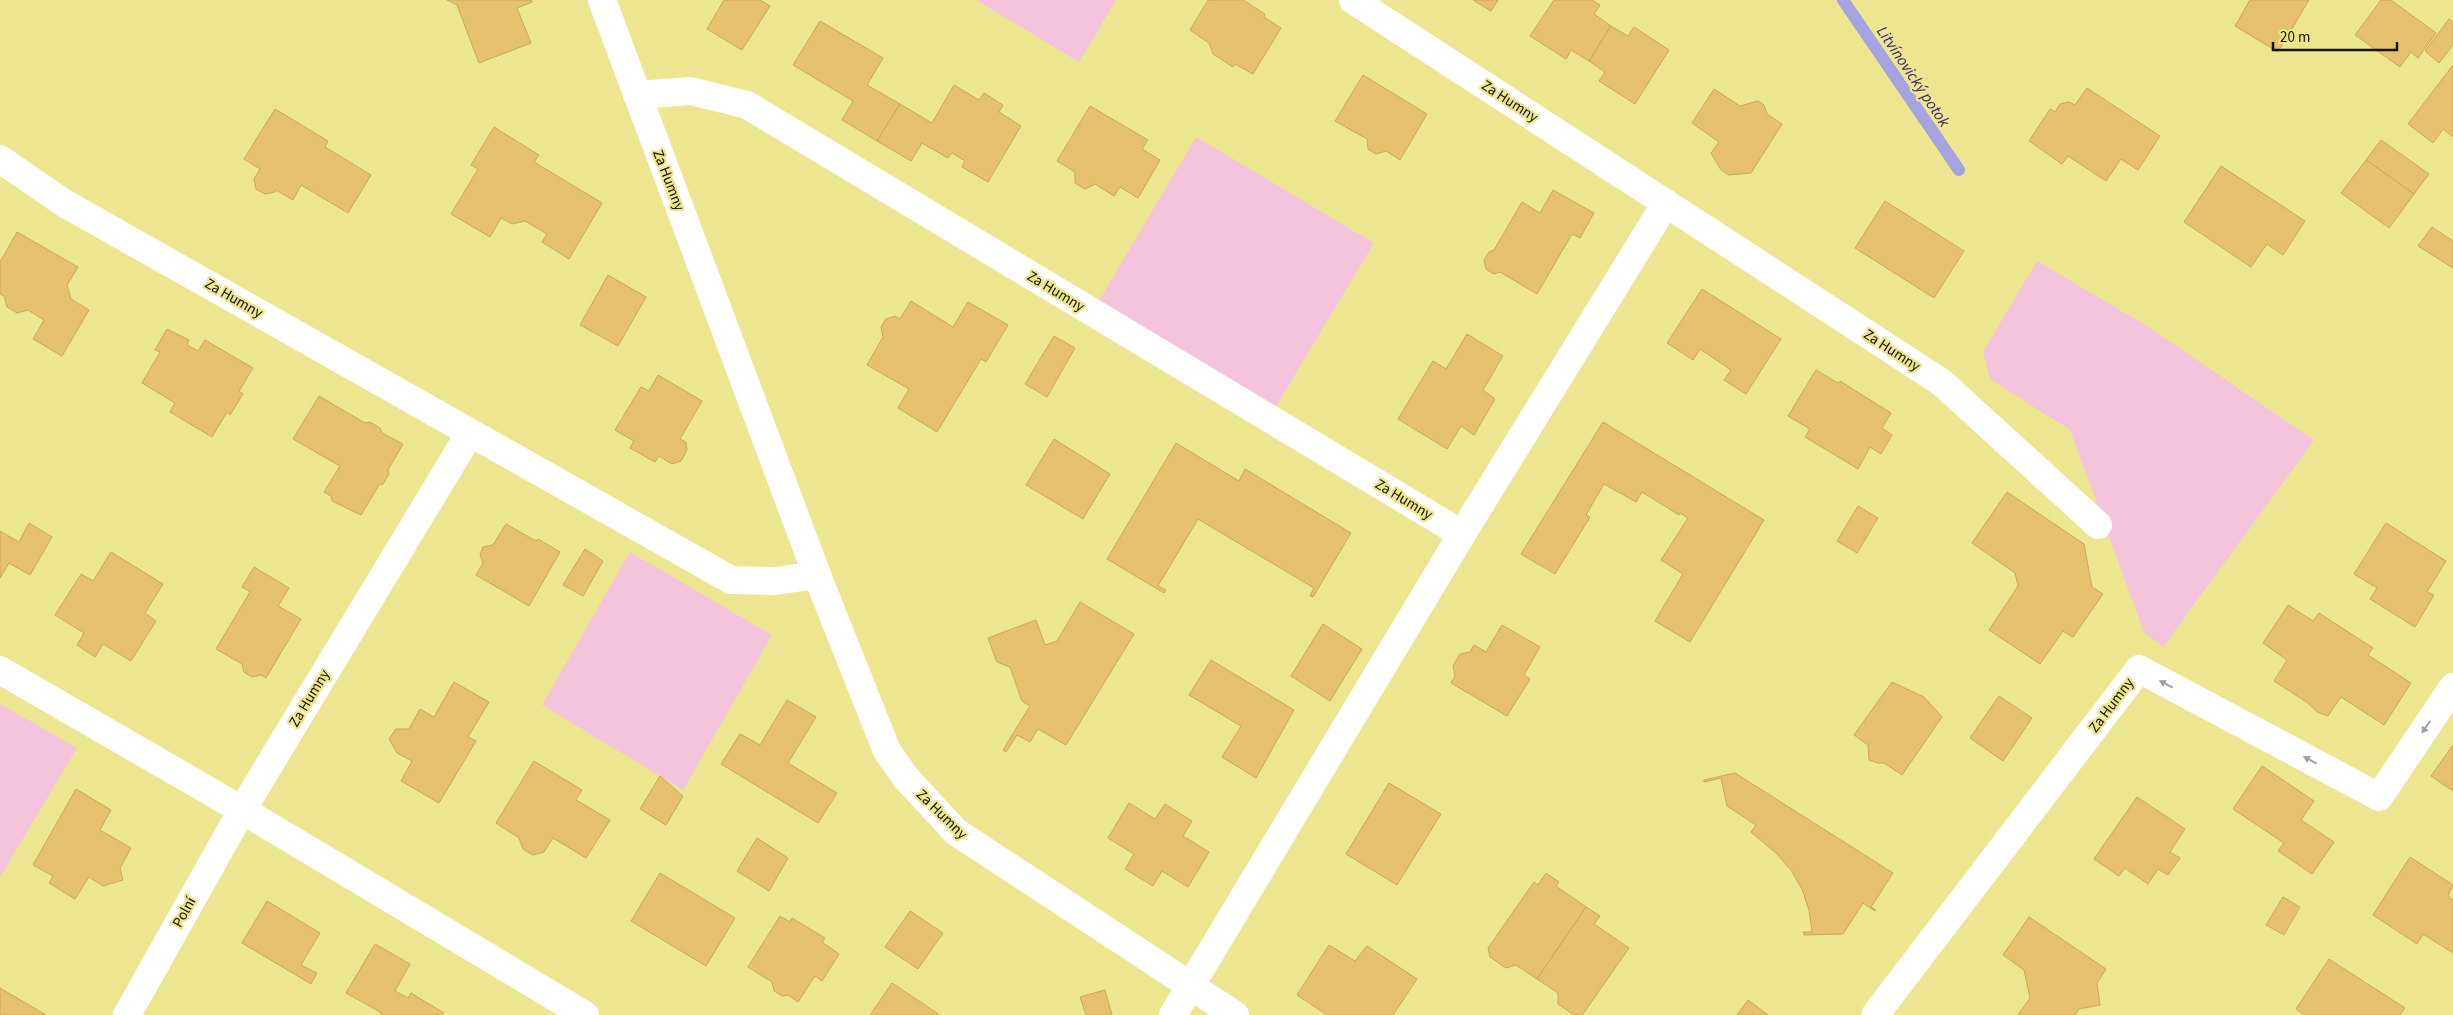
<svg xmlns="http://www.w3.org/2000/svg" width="2453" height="1015" viewBox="0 0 2453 1015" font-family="'Source Sans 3',sans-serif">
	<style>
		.green { fill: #f4c4dd }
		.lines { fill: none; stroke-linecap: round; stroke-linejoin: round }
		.stream { stroke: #a5a3e0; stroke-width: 12 }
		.building { fill: #e6c270; stroke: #cba856 }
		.minor { stroke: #fff; stroke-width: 28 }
		.oneway { fill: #a1a099 }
		.labels { text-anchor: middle; stroke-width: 4.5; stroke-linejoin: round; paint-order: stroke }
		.street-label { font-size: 15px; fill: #141200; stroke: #ebe68f }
		.water-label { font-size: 16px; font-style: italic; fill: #34286f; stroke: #ebe68f }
	</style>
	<rect width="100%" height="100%" fill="#ebe68f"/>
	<g class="green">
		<polygon points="976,0 1116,0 1079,62"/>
		<polygon points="1196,137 1374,243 1276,406 1099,301"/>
		<polygon points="2037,261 2147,326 2314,440 2163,647 2144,632 2070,430 1990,379 1983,352"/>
		<polygon points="630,552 772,635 683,790 542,705"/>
		<polygon points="0,704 77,748 0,877"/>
	</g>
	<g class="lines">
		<polyline class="stream" points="1843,0 1959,170"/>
	</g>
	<g class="building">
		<polygon points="447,0 531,0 532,2 517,8 531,43 479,63 457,5"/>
		<polygon points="724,0 760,0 770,6 742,50 707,29"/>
		<polygon points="1208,0 1243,0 1265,14 1264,17 1281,28 1253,74 1235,64 1233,67 1213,54 1209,43 1190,30"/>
		<polygon points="1473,0 1498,0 1491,11"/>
		<polygon points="1554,0 1592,0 1600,5 1594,14 1611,26 1589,61 1571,50 1566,59 1530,36"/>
		<polygon points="2250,0 2309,0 2278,52 2235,26"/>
		<polygon points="2381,0 2391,0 2436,33 2418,58 2411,52 2400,67 2355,35"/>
		<polygon points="2449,19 2453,22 2453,45 2439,63 2425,51"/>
		<polygon points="820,21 883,58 867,85 900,104 877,141 842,120 853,101 793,65"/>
		<polygon points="1611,26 1628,36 1634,27 1669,50 1635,104 1599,81 1605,72 1589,61"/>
		<polygon points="2453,65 2453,137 2443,129 2433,143 2408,124"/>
		<polygon points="1363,75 1427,114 1400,160 1386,151 1376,154 1368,149 1367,139 1335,121"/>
		<polygon points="954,85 979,100 984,93 1003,105 999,112 1021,126 988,182 962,167 965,161 952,153 948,158 922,143 911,161 877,141 900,104 932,123"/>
		<polygon points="2087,88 2160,136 2138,170 2121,159 2106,181 2068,156 2062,164 2029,141 2050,109 2055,112 2060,104 2069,102 2075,105"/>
		<polygon points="1714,89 1740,106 1758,101 1764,105 1767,114 1782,124 1751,173 1729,175 1721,170 1711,153 1719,142 1692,123"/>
		<polygon points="1090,106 1148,140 1142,149 1160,160 1138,198 1120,187 1114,196 1095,184 1085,189 1075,183 1075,172 1057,161"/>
		<polygon points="275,109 328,141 325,147 371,175 348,213 301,185 293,200 276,190 275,192 265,194 256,189 254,179 260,169 244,159"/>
		<polygon points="494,127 539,155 534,162 602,203 569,259 542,242 547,234 525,221 512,224 501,218 490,237 451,214 478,169 471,165"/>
		<polygon points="2381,140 2429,174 2414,194 2366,160"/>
		<polygon points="2366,160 2414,194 2389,228 2341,193"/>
		<polygon points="2221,166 2305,221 2283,255 2267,244 2251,267 2184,222"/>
		<polygon points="1553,190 1594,213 1580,238 1572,234 1537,294 1500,272 1494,274 1486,269 1484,260 1489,252 1494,250 1522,202 1540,213"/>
		<polygon points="1885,201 1964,251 1934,298 1855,248"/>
		<polygon points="2432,227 2453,241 2453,268 2418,246"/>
		<polygon points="17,232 78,267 67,285 71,299 89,310 62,356 33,339 44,320 28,310 17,313 7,307 4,296 0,294 0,262"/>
		<polygon points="608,275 646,297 618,346 580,325"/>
		<polygon points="1702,289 1781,339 1746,394 1724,380 1731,370 1700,349 1693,360 1667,343"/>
		<polygon points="911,301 953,327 968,302 1008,325 986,362 981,359 937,432 898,408 909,389 867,365 883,337 881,327 886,319 895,316 900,319"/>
		<polygon points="167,329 189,340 187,345 198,351 205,340 253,368 239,391 243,394 230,415 227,412 212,437 170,412 175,403 142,383 160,352 155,350"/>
		<polygon points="1467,334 1503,356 1483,390 1495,399 1474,435 1461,426 1447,449 1398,419 1433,361 1446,369"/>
		<polygon points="1054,336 1075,348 1047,397 1025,384"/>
		<polygon points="1816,370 1838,383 1840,381 1891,413 1882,428 1892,435 1881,454 1870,447 1858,469 1805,437 1810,429 1788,416"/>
		<polygon points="658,375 702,401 680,439 686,442 687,450 681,461 672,464 659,456 655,462 630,448 634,441 615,430 641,387 649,391"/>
		<polygon points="319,396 365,423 370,422 380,428 382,433 403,444 388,470 389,474 383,484 379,485 361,515 332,501 331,496 324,492 340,466 293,439"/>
		<polygon points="1603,422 1764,520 1690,642 1655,621 1683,574 1661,560 1688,518 1680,513 1679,515 1642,492 1636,502 1604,484 1586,515 1590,517 1555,574 1521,554"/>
		<polygon points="1054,439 1110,474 1083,519 1026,485"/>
		<polygon points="1176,443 1239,481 1245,469 1351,533 1313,597 1310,596 1314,588 1198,519 1158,586 1166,590 1164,593 1107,559"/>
		<polygon points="2007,492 2084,544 2092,587 2103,594 2073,637 2063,631 2040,664 1989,630 2018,586 2015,573 1972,543"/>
		<polygon points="1858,506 1878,518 1857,553 1837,541"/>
		<polygon points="29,523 52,537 30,575 9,563 0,578 0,531 19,542"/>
		<polygon points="2386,523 2446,561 2427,592 2434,595 2415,627 2370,599 2377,588 2354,574"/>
		<polygon points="506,524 536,541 538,539 560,552 529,606 476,575 483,563 480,554 483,547 493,545"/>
		<polygon points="585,549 603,561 583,596 563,585"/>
		<polygon points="111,552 163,584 145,613 156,621 131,661 103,644 95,657 77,645 84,633 55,615 81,574 93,581"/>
		<polygon points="254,567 289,588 278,606 301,619 266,678 261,675 252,677 244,672 242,664 216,649 250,592 242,587"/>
		<polygon points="1080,602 1134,634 1066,745 1038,729 1030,742 1017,735 1006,752 1003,750 1030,706 1022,701 1010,667 997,662 988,638 1036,620 1045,645 1057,641"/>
		<polygon points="2288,605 2313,621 2319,613 2373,648 2368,655 2411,683 2384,725 2341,697 2328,716 2317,712 2308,703 2274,681 2287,660 2263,643"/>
		<polygon points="1323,624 1362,649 1330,701 1291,676"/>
		<polygon points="1502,625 1540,647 1524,675 1530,679 1507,716 1451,683 1455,676 1453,666 1460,654 1470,652 1474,645 1486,652"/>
		<polygon points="1211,660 1294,710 1256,778 1222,757 1241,726 1189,695"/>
		<polygon points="454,682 489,702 468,737 476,741 439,803 401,781 412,761 397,753 389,739 396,729 409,729 420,709 434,717"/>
		<polygon points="1892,682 1924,697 1942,717 1902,775 1884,763 1878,763 1869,760 1868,745 1854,735"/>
		<polygon points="1999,696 2032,718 2003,761 1970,738"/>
		<polygon points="787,700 816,717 788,763 837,793 818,823 721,764 740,734 760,745"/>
		<polygon points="2453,745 2453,791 2431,776"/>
		<polygon points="534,761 582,790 576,800 610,820 586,858 553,838 544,852 533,855 523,849 519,838 496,823"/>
		<polygon points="2262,766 2314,801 2301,820 2334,842 2312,874 2278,851 2284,843 2233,809"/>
		<polygon points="1735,773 1893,873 1871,907 1876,910 1875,911 1863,903 1843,934 1804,935 1803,932 1812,932 1809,910 1802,889 1791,870 1776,853 1751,832 1756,825 1727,806 1721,778 1704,782 1704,780"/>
		<polygon points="660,776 683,796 666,825 640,809"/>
		<polygon points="1389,783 1441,814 1397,885 1346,854"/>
		<polygon points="76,789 111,810 100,830 131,848 120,868 123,880 103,886 89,877 75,899 49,883 53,876 33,865"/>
		<polygon points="2137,797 2185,829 2170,852 2180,858 2168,875 2158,869 2148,884 2125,868 2119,876 2094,859"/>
		<polygon points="1129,803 1155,819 1165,804 1192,821 1183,836 1209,852 1188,887 1162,871 1153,886 1125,869 1134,854 1108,838"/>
		<polygon points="757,838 788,858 769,891 737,871"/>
		<polygon points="2410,857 2453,885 2448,896 2453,900 2453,953 2423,934 2417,944 2373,915"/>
		<polygon points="660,873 735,918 706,966 631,921"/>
		<polygon points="1546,873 1559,882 1556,886 1586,907 1537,979 1516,965 1506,968 1490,957 1488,948 1534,882 1538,885"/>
		<polygon points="2283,897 2300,907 2284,935 2266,925"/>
		<polygon points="267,901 320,933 301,965 317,973 311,984 242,943"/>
		<polygon points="1586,907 1600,916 1594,924 1629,948 1583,1014 1574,1015 1558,1004 1558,993 1537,979"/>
		<polygon points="910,911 943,933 918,969 885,947"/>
		<polygon points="780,916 790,922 792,918 825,938 822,942 839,954 822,981 815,976 798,1002 788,995 782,996 774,991 772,982 748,967"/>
		<polygon points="2029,917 2106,969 2097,983 2100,1005 2079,1009 2075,1015 2018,1015 2030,998 2024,970 2003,955"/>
		<polygon points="375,944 410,964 395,991 408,998 411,993 444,1013 442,1015 380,1015 382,1013 346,993"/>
		<polygon points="1329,945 1355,961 1367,946 1417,979 1393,1015 1327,1015 1297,995"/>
		<polygon points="2329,959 2405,1008 2400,1015 2305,1015 2296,1009"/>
		<polygon points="892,983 940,1015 870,1015"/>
		<polygon points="0,988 46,1015 0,1015"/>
		<polygon points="1105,990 1112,1015 1086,1015 1080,997"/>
		<polygon points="1748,1000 1768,1015 1737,1015"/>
	</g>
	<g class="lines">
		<g class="minor">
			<polyline points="602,0 817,575 887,751 906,778 956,832 1235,1015"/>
			<polyline points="1353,0 1941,382 2098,525"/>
			<polyline points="637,95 691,91 747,105 1462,534"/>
			<polyline points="0,159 64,203 731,580 775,581 817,575"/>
			<polyline points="0,670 242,810 585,1015"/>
			<polyline points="127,1015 242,810 470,433"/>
			<polyline points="1173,1015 1462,534 1666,203"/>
			<polyline points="1875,1015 2139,669 2379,797 2453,687"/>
		</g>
	</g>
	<defs><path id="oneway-solid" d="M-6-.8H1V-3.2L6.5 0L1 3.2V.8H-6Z" transform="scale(1.25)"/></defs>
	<g class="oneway">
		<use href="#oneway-solid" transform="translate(2166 684) rotate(-152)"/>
		<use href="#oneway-solid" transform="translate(2426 727) rotate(124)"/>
		<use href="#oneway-solid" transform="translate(2310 760) rotate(-152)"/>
	</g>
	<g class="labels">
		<g class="street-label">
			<text transform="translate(1510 101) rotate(33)" y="5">Za Humny</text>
			<text transform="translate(669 180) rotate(69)" y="5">Za Humny</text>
			<text transform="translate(1056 291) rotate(31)" y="5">Za Humny</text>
			<text transform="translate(234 298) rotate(30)" y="5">Za Humny</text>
			<text transform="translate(1892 350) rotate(33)" y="5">Za Humny</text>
			<text transform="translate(1404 499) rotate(31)" y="5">Za Humny</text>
			<text transform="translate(309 698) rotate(-59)" y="5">Za Humny</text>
			<text transform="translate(2111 705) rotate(-53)" y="5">Za Humny</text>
			<text transform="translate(942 814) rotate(44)" y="5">Za Humny</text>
			<text transform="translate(184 912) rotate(-61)" y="5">Polní</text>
		</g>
		<g class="water-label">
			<text transform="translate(1914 76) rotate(56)" y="6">Litvínovický potok</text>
		</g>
	</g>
	<path d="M2273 42v8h124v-8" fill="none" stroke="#141200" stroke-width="2.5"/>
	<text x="2280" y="42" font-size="15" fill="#141200" stroke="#ebe68f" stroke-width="4" paint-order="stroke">20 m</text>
</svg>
